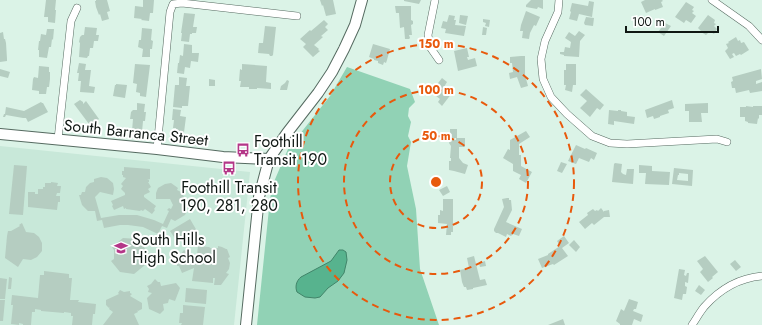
<svg xmlns="http://www.w3.org/2000/svg" width="762" height="325" viewBox="0 0 762 325" font-family="Jost,sans-serif">
	<style>
		.built { fill: #c8e8d9 }
		.green { fill: #91d2b5 }
		.water { fill: #57b38e; stroke: #418469 }
		.building { fill: #b5cdc1; fill-rule: evenodd }
		.lines { fill: none; stroke-linecap: round; stroke-linejoin: round }
		.minor-casing { stroke: #556a60; stroke-width: 8 }
		.secondary-casing { stroke: #556a60; stroke-width: 12 }
		.minor { stroke: #fff; stroke-width: 7 }
		.secondary { stroke: #fff; stroke-width: 10 }
		.ring { fill: none; stroke: #e8590c; stroke-width: 2; stroke-dasharray: 7 5 }
		.labels { text-anchor: middle; stroke-width: 4; stroke-linejoin: round; paint-order: stroke }
		.street-label { font-size: 16px; fill: #0f1713; stroke: #fff }
		.poi-label { font-size: 16px; fill: #0f1713; stroke: #fff; text-anchor: start }
		.centre { fill: #e8590c; stroke: #fff; stroke-width: 2 }
		.ring-label { font-size: 12px; text-anchor: middle; font-weight: bold; fill: #e8590c; stroke: #fff; stroke-width: 4; stroke-linejoin: round; paint-order: stroke }
	</style>
	<rect width="100%" height="100%" fill="#dbf3e7"/>
	<polygon class="built" points="0,146 250,172 234,325 0,325"/>
	<polygon class="green" points="347,67 410,89 415,102 409,108 408,116 411,122 408,136 411,142 407,166 416,209 420,269 439,325 257,325 270,199 273,184 288,149 330,96"/>
	<path class="water" d="M339,250H343L346,252L347,260L344,273L338,281L328,288L320,297L315,298L305,297L297,292C295,287 296,281 301,277L331,261Z"/>
	<g class="building">
		<polygon points="46,0 56,0 55,10 56,10 55,23 48,22 48,17 44,17"/>
		<polygon points="96,0 107,0 110,11 107,12 109,19 102,21 100,14 99,15 96,7 95,1 96,1"/>
		<polygon points="143,0 154,0 153,13 150,13 149,21 141,20 142,19 134,18 135,6 143,7"/>
		<polygon points="320,0 333,0 336,14 326,16 323,5 322,6"/>
		<polygon points="404,0 421,0 419,4 404,1"/>
		<polygon points="531,0 543,0 543,9 538,7 537,9 526,7 526,5"/>
		<polygon points="645,0 662,0 663,1 661,2 663,7 655,10 655,9 646,13 641,2"/>
		<polygon points="589,1 594,2 592,17 579,14 577,21 569,19 571,12 570,11 572,3 588,6"/>
		<polygon points="686,2 694,7 692,10 694,11 692,13 696,16 691,23 686,20 684,23 675,17"/>
		<polygon points="395,6 411,6 411,20 413,21 413,24 411,25 412,35 409,35 410,38 409,39 405,39 404,27 400,28 399,13 396,13"/>
		<polygon points="526,11 540,17 536,26 534,25 530,33 529,39 522,38 523,31 520,31 521,25"/>
		<polygon points="184,13 195,14 193,27 197,27 196,33 192,33 192,34 190,34 189,42 181,41 182,33 181,33"/>
		<polygon points="449,15 455,16 454,20 456,20 455,25 466,26 464,36 445,33 446,29 441,28 443,21 447,22"/>
		<polygon points="460,15 468,16 466,25 459,23"/>
		<polygon points="708,15 715,20 714,23 716,24 714,26 717,29 714,34 711,32 710,33 709,32 706,35 701,32 701,31 698,28"/>
		<polygon points="586,17 594,18 593,26 585,25 584,23"/>
		<polygon points="483,19 490,20 489,27 485,26 486,23 483,22"/>
		<polygon points="324,20 328,24 325,27 328,30 321,36 323,37 314,45 319,49 318,50 320,51 313,57 303,47 306,44 300,39 310,30 311,31"/>
		<polygon points="665,23 671,26 664,36 658,32"/>
		<polygon points="265,26 276,27 273,55 272,56 270,56 269,54 258,53 259,43 263,43"/>
		<polygon points="85,27 97,28 96,35 99,35 98,41 94,41 93,48 90,48 89,56 88,56 87,58 79,57 80,43 79,42 80,37 82,35 84,35"/>
		<polygon points="483,27 487,28 486,35 482,35"/>
		<polygon points="142,28 152,29 151,40 153,41 152,49 150,49 150,57 142,57 143,49 138,47 139,40 141,40"/>
		<polygon points="47,29 54,29 53,40 52,39 51,47 49,47 47,58 39,57 39,50 38,50 39,41 40,41 41,34 46,35"/>
		<polygon points="579,31 585,35 580,41 579,57 564,56 564,55 560,54 560,52 564,52 565,47 570,48 571,42 565,38 569,32 575,36"/>
		<polygon points="3,32 4,39 5,39 6,43 7,59 7,61 0,62 0,33"/>
		<polygon points="736,37 738,41 740,40 741,43 744,42 749,50 741,55 740,54 736,56 734,53 732,54 734,57 730,59 725,51 728,48 726,44 729,43 728,42"/>
		<polygon points="184,44 192,45 192,53 199,53 198,62 191,61 190,68 185,67 184,74 177,73 178,63 179,63 180,55 183,56"/>
		<polygon points="373,44 390,49 387,60 386,63 384,62 383,65 378,63 378,61 374,60 374,59 369,57"/>
		<polygon points="467,48 469,57 467,57 468,60 475,58 477,66 458,71 454,51"/>
		<polygon points="521,56 525,56 525,75 528,86 521,88 517,77 510,79 509,73 513,72 512,63 510,63 510,57"/>
		<polygon points="79,63 86,64 85,70 91,70 89,86 95,87 94,93 80,92 81,81 78,81 79,73 77,73"/>
		<polygon points="135,64 150,65 146,97 140,96 140,93 136,92 137,84 133,83"/>
		<polygon points="242,64 267,66 266,82 271,83 271,89 257,88 257,89 249,89 249,87 240,87 241,81 239,81 240,69 242,70"/>
		<polygon points="566,64 576,64 576,85 573,85 572,92 565,90 566,85 564,85 564,70 566,70"/>
		<polygon points="39,66 49,67 49,72 50,72 50,79 49,87 47,87 46,94 39,94 39,91 32,90 33,79 34,77 38,78"/>
		<polygon points="0,69 10,72 8,78 0,76"/>
		<polygon points="761,69 762,79 756,81 756,84 762,82 762,91 750,93 749,90 736,93 735,88 732,88 731,82 733,81 732,77"/>
		<polygon points="179,77 187,78 186,86 190,86 188,106 182,106 182,108 173,107 175,85 179,85"/>
		<polygon points="442,78 447,82 444,87 452,93 442,106 438,102 440,99 431,92"/>
		<polygon points="209,79 215,80 215,86 209,86"/>
		<polygon points="287,80 289,81 287,90 280,90 281,86 285,83"/>
		<polygon points="116,84 127,85 125,98 113,96 115,85 116,85"/>
		<polygon points="586,89 604,105 600,110 597,108 590,117 580,108 587,101 580,95"/>
		<polygon points="80,100 83,102 83,104 86,101 99,119 95,122 97,124 92,128 74,104"/>
		<polygon points="672,100 674,108 668,110 669,113 660,116 660,117 654,119 653,116 647,118 645,110"/>
		<polygon points="41,102 42,103 43,103 48,112 28,122 26,118 23,118 6,115 5,117 3,117 4,114 5,114 6,107 24,111"/>
		<polygon points="137,103 145,104 144,112 146,112 145,121 143,121 142,132 132,131 133,119 130,119 131,112 133,110 137,110"/>
		<polygon points="708,103 708,113 701,113 702,122 689,122 689,111 685,111 685,104"/>
		<polygon points="746,106 753,107 753,106 762,106 762,115 759,115 759,119 758,118 757,124 748,123 748,122 745,121 745,117 740,117 740,107 746,107"/>
		<polygon points="173,109 181,110 180,116 186,117 183,140 175,139 176,128 173,128 174,120 172,120"/>
		<polygon points="609,110 618,111 618,110 621,110 621,111 627,112 627,116 635,117 634,124 614,121 614,125 608,124"/>
		<rect x="450" y="129" width="7" height="9"/>
		<polygon points="526,131 530,137 519,144 519,155 521,155 521,166 532,172 526,183 519,179 521,175 513,171 513,164 503,158 508,149 510,150 510,140"/>
		<polygon points="456,138 465,138 465,147 459,147 459,158 463,163 468,165 465,174 454,171 449,170 449,161 451,161 451,158 450,158 451,146 449,143 450,140 456,140"/>
		<polygon points="576,145 585,149 586,148 597,153 594,160 591,158 589,162 579,158 576,164 568,161"/>
		<polygon points="561,162 567,164 562,173 557,171"/>
		<polygon points="615,163 622,164 621,172 623,174 626,175 627,169 634,169 633,184 612,182 614,164"/>
		<polygon points="14,165 27,166 23,215 9,214"/>
		<polygon points="639,165 652,166 652,171 670,172 669,185 645,184 646,173 639,173"/>
		<polygon points="124,167 150,169 150,179 147,180 149,180 149,182 148,182 151,187 148,189 150,192 144,195 144,197 156,206 154,209 155,210 152,214 145,209 143,211 141,210 140,211 126,209 126,208 124,209 123,206 114,210 112,206 113,205 111,201 125,195 125,193 121,189 123,186 121,184 126,178 123,177 123,175 122,175 122,171 124,171"/>
		<path d="M674,168L693,170L692,186L672,184ZM679,173L688,174V181L677,180L678,175H679Z"/>
		<polygon points="101,177 107,178 113,183 114,189 113,195 100,192 95,197 101,218 119,215 137,215 154,220 163,224 169,211 167,210 169,208 171,209 173,205 170,199 156,199 156,193 158,188 165,184 171,183 178,188 177,190 181,192 184,197 184,206 187,206 187,211 185,215 175,221 171,219 167,228 162,226 158,234 143,227 128,225 120,225 104,228 102,220 97,221 95,211 88,211 82,205 79,195 81,195 82,192 85,192 86,187 90,183 94,182 94,179"/>
		<polygon points="51,182 58,183 57,186 61,186 60,193 57,193 56,196 60,196 60,202 58,202 57,210 28,207 28,192 35,192 35,194 38,194 38,189 43,189 43,187 45,187 45,183 51,183"/>
		<polygon points="447,186 450,192 443,196 439,190"/>
		<polygon points="507,198 509,198 509,200 511,200 512,210 506,222 522,229 519,236 513,234 511,236 507,234 506,237 498,233 496,233 494,231 494,229 504,207 502,199"/>
		<polygon points="443,199 453,199 453,232 451,232 451,235 446,235 447,224 438,223 438,215 440,215 440,210 443,211"/>
		<polygon points="601,208 604,212 604,211 609,210 610,217 604,217 594,225 592,223 585,229 579,222 588,215 587,213 593,209 595,211 597,210 598,211"/>
		<polygon points="190,219 197,231 188,237 190,239 188,240 186,238 178,243 170,231"/>
		<polygon points="22,223 26,232 34,233 39,237 42,243 42,251 37,257 31,260 23,259 18,267 5,258 7,236 8,231 11,231 20,226 19,225"/>
		<polygon points="564,236 569,243 562,248 568,256 554,265 553,264 542,268 538,259 548,255 548,254 560,246 557,241"/>
		<polygon points="123,238 138,239 146,250 146,253 153,254 152,256 152,263 145,262 145,265 134,274 120,272 111,261 114,259 114,250 112,247"/>
		<polygon points="574,240 580,247 576,252 569,245"/>
		<polygon points="198,246 209,247 214,250 216,248 218,248 218,246 222,247 226,249 227,249 230,257 228,258 230,263 229,269 226,273 229,274 221,285 214,285 215,278 211,278 213,278 213,283 192,281 194,268 182,273 179,266 177,266 177,264 175,264 176,257 178,257 178,255 180,255 184,250 195,257 195,254 197,254"/>
		<polygon points="474,256 480,280 485,279 487,285 473,288 473,289 467,290 466,287 464,287 462,282 460,270 469,268 467,258"/>
		<polygon points="705,256 718,272 712,277 713,278 708,282 700,272 703,269 697,261"/>
		<polygon points="735,260 741,267 736,271 730,264"/>
		<polygon points="485,261 486,266 480,267 479,263"/>
		<polygon points="679,269 685,270 684,275 686,276 687,273 689,273 688,283 685,282 685,286 687,287 686,294 683,294 682,300 674,298"/>
		<polygon points="44,271 69,274 69,278 72,278 70,300 79,300 78,302 96,304 95,314 93,314 92,325 72,325 73,316 71,316 71,313 64,312 64,313 41,311 41,310 35,309 35,312 32,312 31,325 23,325 23,324 19,323 19,325 11,324 13,305 11,305 12,295 38,298 40,275 44,275"/>
		<polygon points="9,277 12,278 11,289 8,289"/>
		<polygon points="0,278 7,279 5,299 0,299"/>
		<polygon points="155,279 158,282 160,282 161,286 176,283 180,288 175,301 169,299 168,303 163,304 164,310 160,314 149,309 147,298 152,293 148,292 149,289 147,286 151,284"/>
		<polygon points="699,285 705,290 701,295 695,291"/>
		<polygon points="186,288 207,290 206,304 185,302"/>
		<polygon points="120,290 124,292 130,291 130,293 132,294 130,296 142,303 142,309 138,311 137,310 138,312 134,314 139,325 103,325 113,312 109,309 110,307 109,308 106,305 106,300 119,294 118,293"/>
		<polygon points="629,299 638,302 636,309 634,309 633,311 643,315 641,322 634,319 632,325 620,325 620,324 616,321 621,309 624,311"/>
		<polygon points="0,300 5,300 3,321 0,321"/>
		<polygon points="183,305 205,307 203,325 181,325 182,323 179,323 180,313 183,313"/>
		<polygon points="563,319 565,325 548,325"/>
	</g>
	<g class="lines">
		<g class="minor-casing">
			<g id="minor">
				<polyline points="435,0 428,35 430,47 439,60"/>
				<polyline points="559,0 558,12 545,41 541,59 543,79 551,97 567,114 592,136 610,143 627,144 717,139 727,142"/>
				<polyline points="712,0 749,26 762,40"/>
				<polyline points="58,139 71,21 77,8"/>
				<polyline points="157,149 170,12 173,4 182,3 297,16"/>
				<path d="M692,325C696,319 700,312 704,307C719,290 739,278 762,276"/>
			</g>
		</g>
		<g class="secondary-casing">
			<g id="secondary">
				<polyline points="0,134 157,149 223,157 269,159"/>
				<polyline points="246,325 259,197 269,159 287,133 318,93 332,72 344,49 355,25 362,0"/>
			</g>
		</g>
		<use href="#minor" class="minor"/>
		<use href="#secondary" class="secondary"/>
	</g>
	<g class="ring">
		<circle cx="436" cy="182" r="46"/>
		<circle cx="436" cy="182" r="92"/>
		<circle cx="436" cy="182" r="138"/>
	</g>
	<defs>
		<g id="bus-bare" transform="scale(1.08)"><path d="M-5-6H5V4H4V6H2V4H-2V6H-4V4H-5ZM-3.5-4V0h7V-4ZM-3.5 1.2v1.5H-2V1.2ZM2 1.2v1.5H3.5V1.2Z" fill="#b43788" stroke="#fff" stroke-width="2.5" paint-order="stroke"/></g>
		<g id="school-bare" transform="scale(1.08)"><path d="M0-5L7-2L0 1L-7-2ZM-4 1L0 2.5L4 1V4Q0 6-4 4Z" fill="#b43788" stroke="#fff" stroke-width="2.5" paint-order="stroke"/></g>
	</defs>
	<g fill-rule="evenodd">
		<use href="#bus-bare" x="243" y="150"/>
		<use href="#bus-bare" x="229" y="168"/>
		<use href="#school-bare" x="121" y="248"/>
	</g>
	<g class="labels">
		<g class="street-label">
			<text transform="translate(136 132) rotate(6)" y="6">South Barranca Street</text>
		</g>
		<g class="poi-label">
			<text x="254" y="147">Foothill<tspan x="254" dy="18">Transit 190</tspan></text>
			<text x="229" y="193" text-anchor="middle">Foothill Transit<tspan x="229" dy="18">190, 281, 280</tspan></text>
			<text x="132" y="245">South Hills<tspan x="132" dy="18">High School</tspan></text>
		</g>
	</g>
	<circle cx="436" cy="182" r="6" class="centre"/>
	<g class="ring-label">
		<text x="436" y="48">150 m</text>
		<text x="436" y="94">100 m</text>
		<text x="436" y="140">50 m</text>
	</g>
	<path d="M626 26v6h92v-6" fill="none" stroke="#0f1713" stroke-width="2"/>
	<text x="632" y="26" font-size="12" fill="#0f1713" stroke="#ffffff" stroke-width="3" paint-order="stroke">100 m</text>
</svg>
